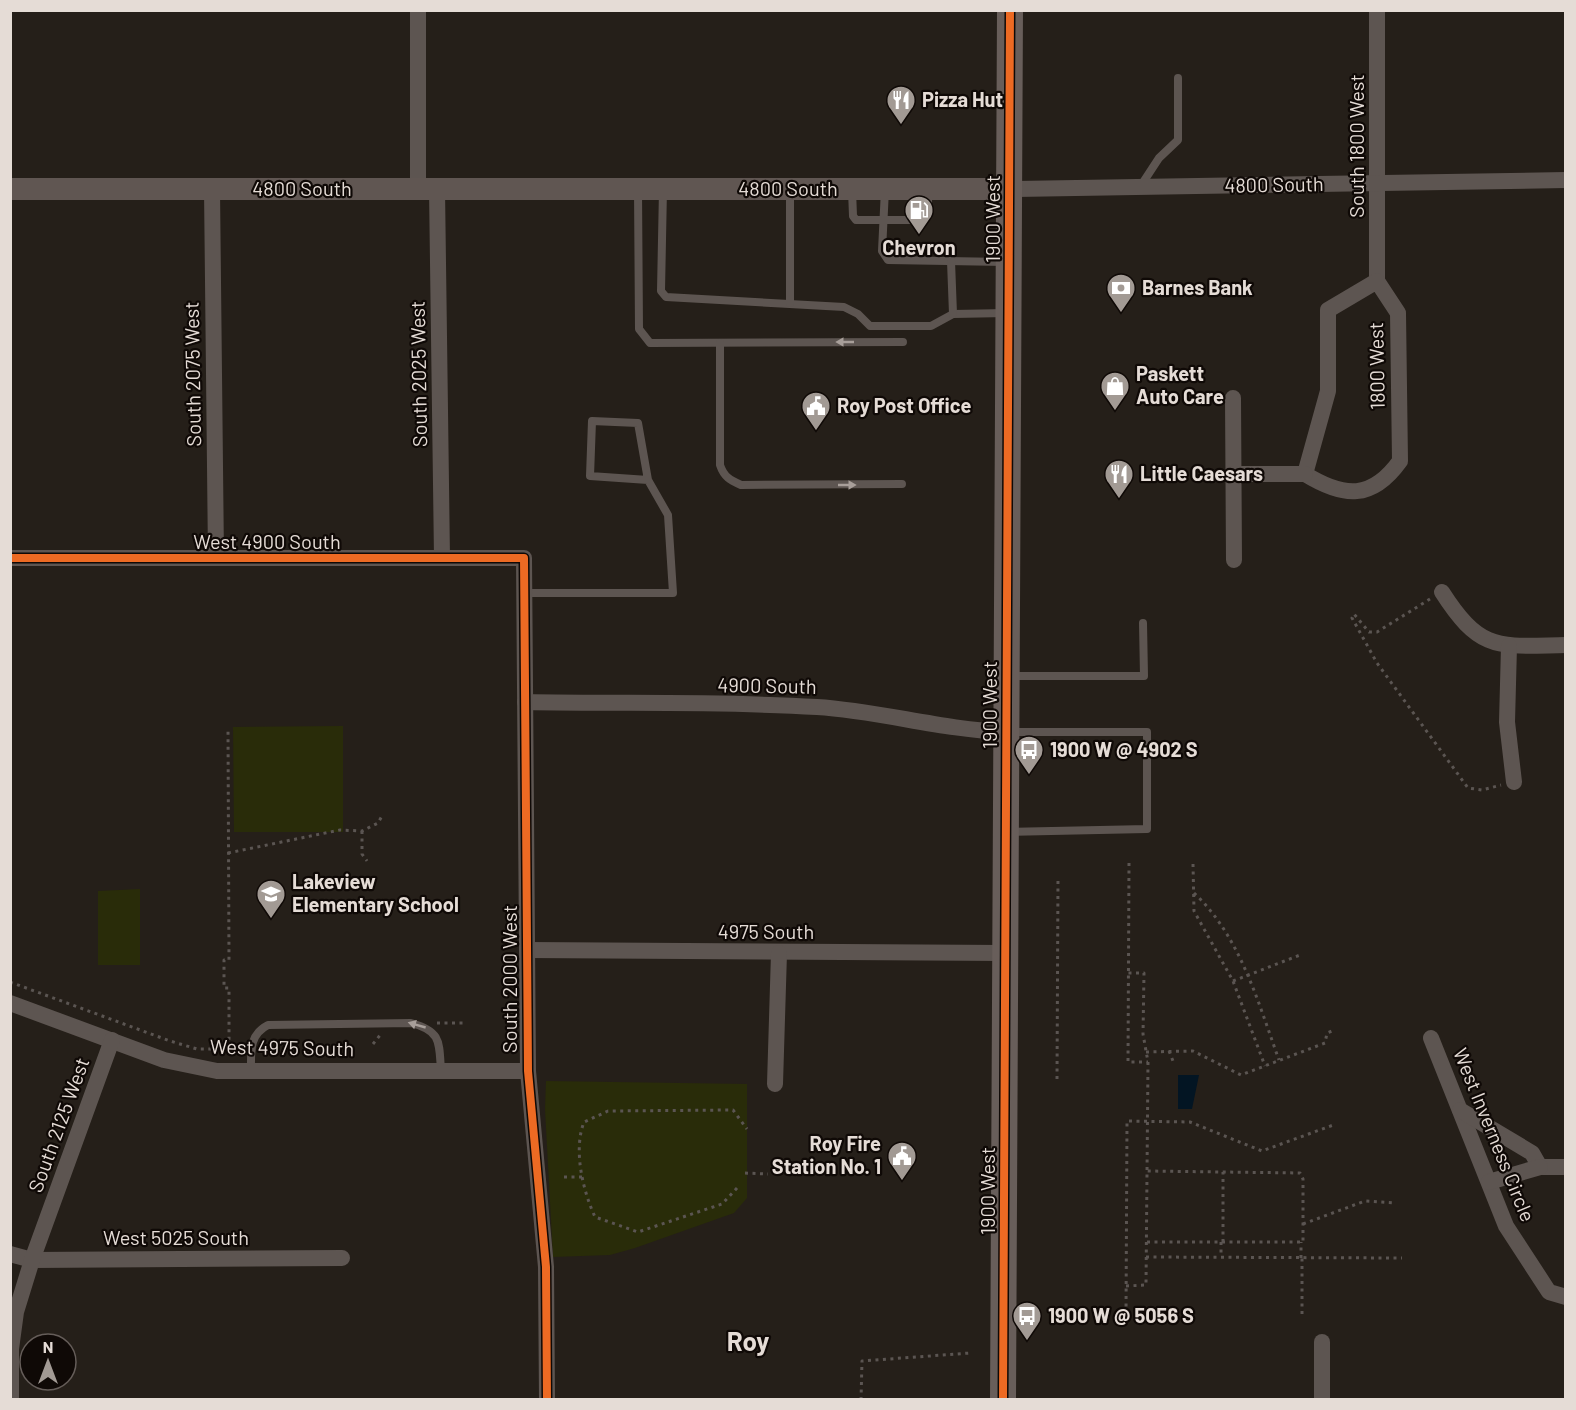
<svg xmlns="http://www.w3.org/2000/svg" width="1576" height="1410" viewBox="0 0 1576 1410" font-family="Barlow,sans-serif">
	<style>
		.green { fill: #292c09 }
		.water { fill: #031523 }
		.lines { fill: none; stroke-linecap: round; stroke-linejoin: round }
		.path { stroke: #5b5552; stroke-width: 3; stroke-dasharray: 3 4.5; stroke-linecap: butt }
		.lane { stroke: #5d5551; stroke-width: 8 }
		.street { stroke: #5d5551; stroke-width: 16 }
		.secondary { stroke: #605652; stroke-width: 22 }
		.primary { stroke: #685e5a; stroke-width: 26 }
		.cycleway-casing { stroke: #0f0906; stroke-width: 11 }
		.cycleway { stroke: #ed6a23; stroke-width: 8 }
		.oneway { fill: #a89f9a }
		.labels { text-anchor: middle; stroke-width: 4.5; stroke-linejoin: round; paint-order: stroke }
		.poi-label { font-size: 20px; font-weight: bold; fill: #e5dcd6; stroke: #0f0906; text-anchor: start }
		.street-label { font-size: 20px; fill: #e5dcd6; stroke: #0f0906 }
		.district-label { font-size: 26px; font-weight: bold; fill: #e5dcd6; stroke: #0f0906 }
	</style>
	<rect width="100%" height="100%" fill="#251f19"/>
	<g class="green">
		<polygon points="343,726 343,832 234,832 233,727"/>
		<polygon points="140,889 140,965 98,965 98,891"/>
		<polygon points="546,1081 747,1084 747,1198 734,1213 635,1248 610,1255 553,1257 545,1109"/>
	</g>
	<polygon class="water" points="1178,1075 1199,1075 1192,1109 1178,1109"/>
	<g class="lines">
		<g class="path">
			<polyline points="1430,599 1377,632 1369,632 1354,614 1352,618 1377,663 1468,788 1482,790 1501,785"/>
			<polyline points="362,831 362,854 367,861"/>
			<polyline points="228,853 340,830 362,831 378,823 383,814"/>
			<polyline points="1129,863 1128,1062 1148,1062"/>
			<polyline points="1193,864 1194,911 1233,981 1265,1066"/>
			<path d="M1194,893C1240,936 1258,1002 1279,1060"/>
			<polyline points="1233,981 1300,955"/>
			<polyline points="10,982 170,1041 197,1049 229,1049 229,988 224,988 224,960 229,960 228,729"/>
			<polyline points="437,1023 463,1023"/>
			<polyline points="373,1044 381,1034"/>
			<polyline points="1169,1051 1173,1061"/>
			<polyline points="1146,1052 1193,1051 1241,1075 1325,1043 1327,1033 1332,1031"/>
			<polyline points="1057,1079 1058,877"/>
			<polyline points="745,1173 768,1174"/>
			<polyline points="564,1177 583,1177"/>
			<path d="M737,1188L722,1204L638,1232L595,1217C583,1191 573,1150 584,1122L608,1111L733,1110L747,1129"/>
			<polyline points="1303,1224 1365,1201 1395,1203"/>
			<polyline points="1147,1242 1303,1242 1303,1179 1300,1173 1147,1171"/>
			<polyline points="1221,1242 1221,1257"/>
			<polyline points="1223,1242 1223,1172"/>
			<polyline points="1146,1257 1402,1258"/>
			<polyline points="1301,1258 1301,1242"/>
			<polyline points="1126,1286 1146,1285 1148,1062 1143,1034 1144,973 1128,973"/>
			<polyline points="1126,1314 1127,1121 1190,1122 1262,1151 1336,1124"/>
			<polyline points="1302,1314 1302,1258"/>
			<polyline points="861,1400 862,1361 970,1353"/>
		</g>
		<g class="lane">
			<polyline points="1140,187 1159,158 1178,140 1178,78"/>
			<polyline points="638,189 639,329 650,343 903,342"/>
			<polyline points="663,189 661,291 666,297 844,307 858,314 870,326 931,326 953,314 1007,313"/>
			<polyline points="885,189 882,251 888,260 1005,262"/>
			<polyline points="852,190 853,216 856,220 923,220 928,216 928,189"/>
			<polyline points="951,261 953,314"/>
			<polyline points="790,303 790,189"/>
			<path d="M720,343V465C724,477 730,480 741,485L902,484"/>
			<polyline points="524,593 673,593 668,515 648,480 638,423 592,421 590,476 648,480"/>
			<polyline points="1010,676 1144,676 1143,623"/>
			<polyline points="1010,732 1147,732 1147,829 1010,832"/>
			<path d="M251,1071C251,1051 249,1035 268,1025L411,1023C442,1031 439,1043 441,1071"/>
		</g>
		<g class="street">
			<polyline points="1377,10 1377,281"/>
			<polyline points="418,188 418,10"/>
			<polyline points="212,189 216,558"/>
			<polyline points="437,189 442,558"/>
			<polyline points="1009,189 1566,180"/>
			<path d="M1377,281L1398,313L1400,461C1372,500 1344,498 1305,474L1328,391V310Z"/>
			<polyline points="1233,398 1234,560"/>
			<polyline points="1233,474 1305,474"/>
			<polyline points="10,558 524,558 528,1071 546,1267 547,1400"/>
			<path d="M1442,592C1481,653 1499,646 1566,645"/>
			<polyline points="1509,646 1507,722 1514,782"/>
			<path d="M525,702C622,704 720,701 817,707C881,711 942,730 1006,732"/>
			<polyline points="527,950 1005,953"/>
			<polyline points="10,1003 164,1060 217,1071 528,1071"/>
			<polyline points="1431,1038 1506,1226 1549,1292 1566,1297"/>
			<polyline points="775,1084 779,953"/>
			<polyline points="1460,1110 1532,1153 1540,1167 1566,1167"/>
			<polyline points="1489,1182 1540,1167"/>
			<polyline points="10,1254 32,1260 342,1258"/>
			<polyline points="11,1400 11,1349 16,1312 32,1260 112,1040"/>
			<polyline points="1322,1400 1322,1342"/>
		</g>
		<polyline class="secondary" points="10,189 1009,189"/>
		<polyline class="primary" points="1003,1400 1010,10"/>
		<g class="cycleway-casing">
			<g id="cycleway">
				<polyline points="10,558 524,558 528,1071 546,1267 547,1400"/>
				<polyline points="1003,1400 1010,10"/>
			</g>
		</g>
		<use href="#cycleway" class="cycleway"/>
	</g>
	<defs><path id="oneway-solid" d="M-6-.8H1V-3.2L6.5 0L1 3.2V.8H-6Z" transform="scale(1.5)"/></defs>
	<g class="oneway">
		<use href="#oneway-solid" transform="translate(845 342) rotate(-180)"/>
		<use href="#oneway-solid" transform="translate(847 485)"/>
		<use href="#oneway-solid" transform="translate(417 1025) rotate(-164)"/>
	</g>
	<defs>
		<g id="restaurant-pin" transform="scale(1.5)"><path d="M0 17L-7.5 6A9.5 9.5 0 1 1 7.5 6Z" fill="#a29a94" stroke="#0f0906"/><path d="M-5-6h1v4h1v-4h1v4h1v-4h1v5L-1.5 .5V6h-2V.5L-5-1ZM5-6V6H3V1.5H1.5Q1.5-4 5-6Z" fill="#fff"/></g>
		<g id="fuel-pin" transform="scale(1.5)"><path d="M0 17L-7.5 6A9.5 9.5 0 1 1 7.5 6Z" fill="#a29a94" stroke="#0f0906"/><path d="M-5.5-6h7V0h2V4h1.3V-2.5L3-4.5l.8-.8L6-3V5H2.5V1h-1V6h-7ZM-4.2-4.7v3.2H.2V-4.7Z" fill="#fff"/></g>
		<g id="bank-pin" transform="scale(1.5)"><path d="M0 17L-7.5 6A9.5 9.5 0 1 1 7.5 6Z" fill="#a29a94" stroke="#0f0906"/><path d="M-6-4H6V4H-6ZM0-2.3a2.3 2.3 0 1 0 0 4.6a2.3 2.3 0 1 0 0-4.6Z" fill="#fff"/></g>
		<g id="shop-pin" transform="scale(1.5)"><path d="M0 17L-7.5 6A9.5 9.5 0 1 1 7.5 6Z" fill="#a29a94" stroke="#0f0906"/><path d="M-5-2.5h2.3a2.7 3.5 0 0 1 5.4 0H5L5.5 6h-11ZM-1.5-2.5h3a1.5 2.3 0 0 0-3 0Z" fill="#fff"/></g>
		<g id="civic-pin" transform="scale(1.5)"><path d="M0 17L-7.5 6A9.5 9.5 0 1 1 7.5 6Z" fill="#a29a94" stroke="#0f0906"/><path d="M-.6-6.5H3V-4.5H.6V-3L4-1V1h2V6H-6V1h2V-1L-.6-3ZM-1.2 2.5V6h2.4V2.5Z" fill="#fff"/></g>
		<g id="bus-pin" transform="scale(1.5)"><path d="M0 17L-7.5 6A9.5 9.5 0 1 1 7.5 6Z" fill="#a29a94" stroke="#0f0906"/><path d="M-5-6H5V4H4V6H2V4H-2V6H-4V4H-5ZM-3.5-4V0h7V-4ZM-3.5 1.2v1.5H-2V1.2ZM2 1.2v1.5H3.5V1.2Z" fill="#fff"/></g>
		<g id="school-pin" transform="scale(1.5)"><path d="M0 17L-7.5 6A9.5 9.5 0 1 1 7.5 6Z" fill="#a29a94" stroke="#0f0906"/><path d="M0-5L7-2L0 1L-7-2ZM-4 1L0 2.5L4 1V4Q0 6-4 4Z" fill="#fff"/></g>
	</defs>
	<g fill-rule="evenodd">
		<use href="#restaurant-pin" x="901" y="100"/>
		<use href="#fuel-pin" x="919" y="210"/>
		<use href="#bank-pin" x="1121" y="288"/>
		<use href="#shop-pin" x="1115" y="386"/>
		<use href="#civic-pin" x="816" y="406"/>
		<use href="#restaurant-pin" x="1119" y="474"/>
		<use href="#bus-pin" x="1029" y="750"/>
		<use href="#school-pin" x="271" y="894"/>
		<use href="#civic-pin" x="902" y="1156"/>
		<use href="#bus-pin" x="1027" y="1316"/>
	</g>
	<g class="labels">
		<g class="poi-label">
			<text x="922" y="107">Pizza Hut</text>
			<text x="919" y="255" text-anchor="middle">Chevron</text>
			<text x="1142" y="295">Barnes Bank</text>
			<text x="1136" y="381">Paskett<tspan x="1136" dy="23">Auto Care</tspan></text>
			<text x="837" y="413">Roy Post Office</text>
			<text x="1140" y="481">Little Caesars</text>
			<text x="1050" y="757">1900 W @ 4902 S</text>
			<text x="292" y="889">Lakeview<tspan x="292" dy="23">Elementary School</tspan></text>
			<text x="881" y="1151" text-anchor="end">Roy Fire<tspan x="881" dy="23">Station No. 1</tspan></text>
			<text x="1048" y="1323">1900 W @ 5056 S</text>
		</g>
		<g class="street-label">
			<text transform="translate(1357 146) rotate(-90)" y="7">South 1800 West</text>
			<text transform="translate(1274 185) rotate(-1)" y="7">4800 South</text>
			<text x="302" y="196">4800 South</text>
			<text x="788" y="196">4800 South</text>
			<text transform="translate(993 219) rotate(-90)" y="7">1900 West</text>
			<text transform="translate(1377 366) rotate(-91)" y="7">1800 West</text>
			<text transform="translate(193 374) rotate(-91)" y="7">South 2075 West</text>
			<text transform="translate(419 374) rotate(-91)" y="7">South 2025 West</text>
			<text x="267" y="549">West 4900 South</text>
			<text transform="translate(767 686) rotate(1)" y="7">4900 South</text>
			<text transform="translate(990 705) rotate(-90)" y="7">1900 West</text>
			<text x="766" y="939">4975 South</text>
			<text transform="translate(510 979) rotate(-90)" y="7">South 2000 West</text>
			<text transform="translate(282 1048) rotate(1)" y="7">West 4975 South</text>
			<text transform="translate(59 1125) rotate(-70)" y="7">South 2125 West</text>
			<text transform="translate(1494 1135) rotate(68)" y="7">West Inverness Circle</text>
			<text transform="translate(988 1191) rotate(-90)" y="7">1900 West</text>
			<text x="176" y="1245">West 5025 South</text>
		</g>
		<g class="district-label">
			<text x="748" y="1351">Roy</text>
		</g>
	</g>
	<rect width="1576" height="1410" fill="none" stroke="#e5dcd6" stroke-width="24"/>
	<g transform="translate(48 1362)"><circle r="28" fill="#0f0906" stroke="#655d59" stroke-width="1.5"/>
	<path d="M0-4.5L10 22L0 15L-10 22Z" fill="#a29a94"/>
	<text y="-9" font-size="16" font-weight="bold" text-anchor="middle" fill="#e5dcd6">N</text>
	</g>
</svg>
